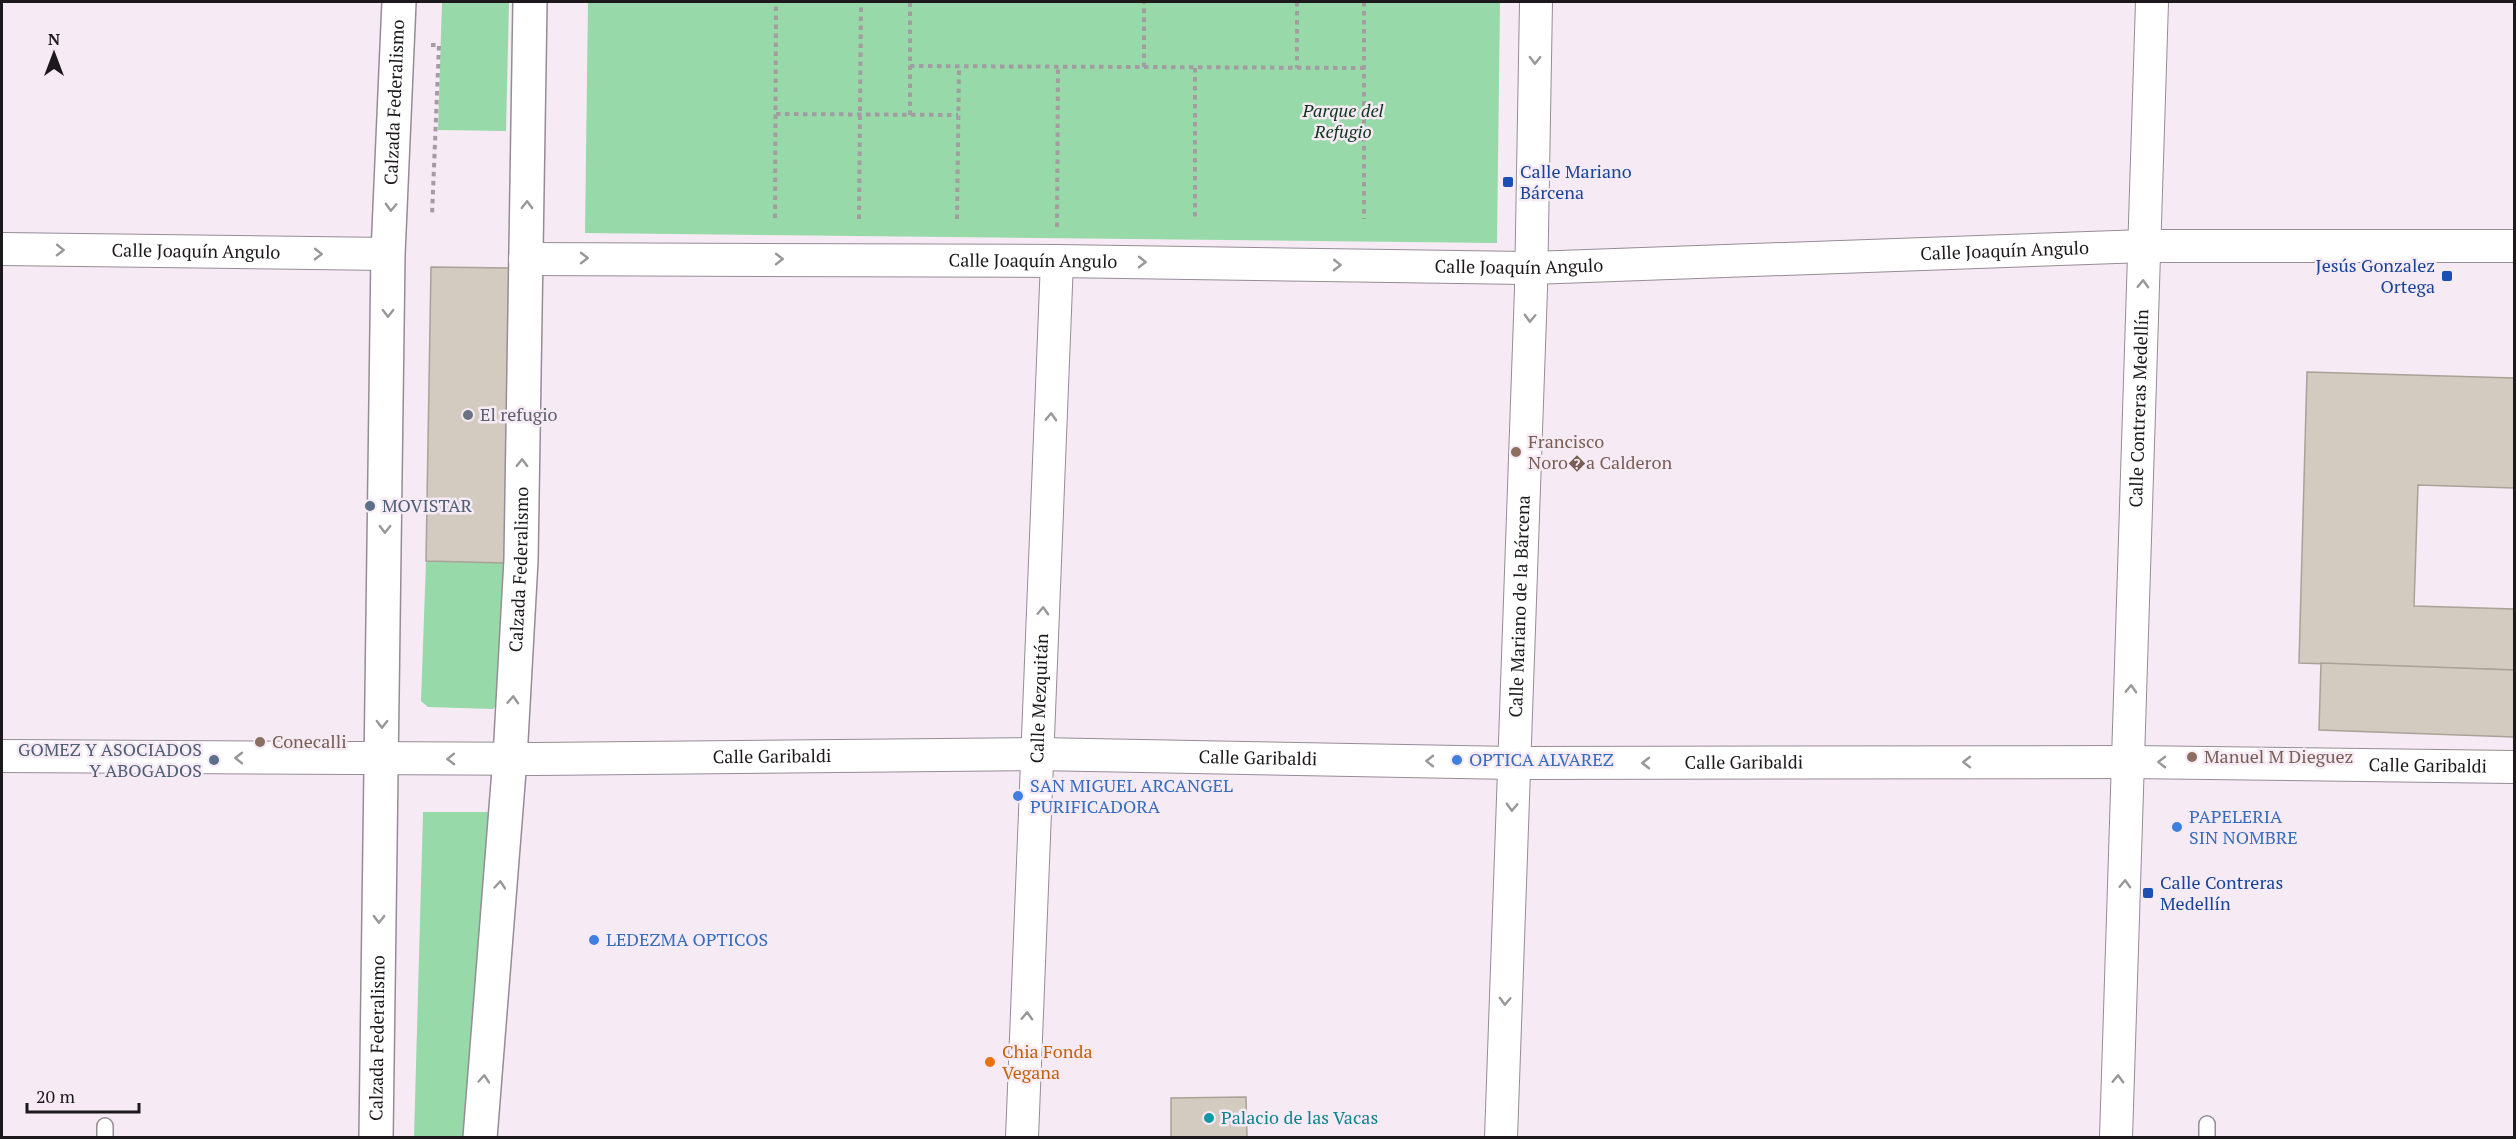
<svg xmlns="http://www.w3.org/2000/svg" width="2516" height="1139" viewBox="0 0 2516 1139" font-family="'PT Serif',serif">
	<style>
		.green { fill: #97d9a8 }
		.building { fill: #d4cbc0; stroke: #aaa197; stroke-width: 1.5 }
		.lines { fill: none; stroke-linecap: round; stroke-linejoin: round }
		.service-casing { stroke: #968c95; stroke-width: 18 }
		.minor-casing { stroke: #968c95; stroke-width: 34 }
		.primary-casing { stroke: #968c95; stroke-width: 36 }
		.path { stroke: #a49ba3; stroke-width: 4; stroke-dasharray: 4.5 4.5; stroke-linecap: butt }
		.service { stroke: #fff; stroke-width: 15 }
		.minor { stroke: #fff; stroke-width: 32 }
		.primary { stroke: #fff; stroke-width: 33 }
		.oneway { stroke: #999798 }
		.transit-dot { fill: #1a4fb4; stroke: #f6eaf4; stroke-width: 2 }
		.worship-dot { fill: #6b7280; stroke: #f6eaf4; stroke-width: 2 }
		.education-dot { fill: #8d6e63; stroke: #f6eaf4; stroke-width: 2 }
		.service-dot { fill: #5c6f8a; stroke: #f6eaf4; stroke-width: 2 }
		.shop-dot { fill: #3f7fe0; stroke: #f6eaf4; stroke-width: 2 }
		.food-dot { fill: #e8710a; stroke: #f6eaf4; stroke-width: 2 }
		.culture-dot { fill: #0f9aa8; stroke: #f6eaf4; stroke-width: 2 }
		.labels { text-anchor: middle; stroke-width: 5; stroke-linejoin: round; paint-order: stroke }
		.street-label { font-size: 18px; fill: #1c181b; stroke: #f6eaf4 }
		.park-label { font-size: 18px; font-style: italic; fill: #0c341b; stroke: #f6eaf4 }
		.transit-label { font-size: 18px; fill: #164399; stroke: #f6eaf4; text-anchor: start }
		.worship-label { font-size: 18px; fill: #5b616d; stroke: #f6eaf4; text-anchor: start }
		.education-label { font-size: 18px; fill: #785e54; stroke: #f6eaf4; text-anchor: start }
		.service-label { font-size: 18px; fill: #4e5e75; stroke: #f6eaf4; text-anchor: start }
		.shop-label { font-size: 18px; fill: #366cbe; stroke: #f6eaf4; text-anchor: start }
		.food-label { font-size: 18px; fill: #c56008; stroke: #f6eaf4; text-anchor: start }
		.culture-label { font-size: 18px; fill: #0d838f; stroke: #f6eaf4; text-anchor: start }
	</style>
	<rect width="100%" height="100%" fill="#f6eaf4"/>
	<g class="green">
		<polygon points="442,2 509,2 506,131 438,130"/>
		<polygon points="588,2 1500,2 1497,243 585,233"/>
		<polygon points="426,561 506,563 501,701 493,709 428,707 421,701"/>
		<polygon points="423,812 495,812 467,1137 414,1138"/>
	</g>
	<g class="building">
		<polygon points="431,267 511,268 506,563 426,561"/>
		<polygon points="2307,372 2514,378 2514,488 2418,485 2414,606 2514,609 2514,670 2299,663"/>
		<polygon points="2321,663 2514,670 2514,737 2319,730"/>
		<polygon points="1246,1097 1247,1138 1171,1138 1171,1098"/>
	</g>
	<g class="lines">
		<g class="service-casing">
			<g id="service">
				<polyline points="2207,1124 2207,1138"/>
				<polyline points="105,1126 105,1138"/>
			</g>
		</g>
		<g class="minor-casing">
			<g id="minor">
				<path id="s1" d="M2,249L388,254"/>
				<path id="s2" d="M525,259L1057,261L1532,268L2144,246H2514"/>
				<path id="s3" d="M2,756L536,759L1037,754L1513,763L2129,762L2514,767"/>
				<path id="s4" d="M1022,1138L1057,261"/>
				<path id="s5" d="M1501,1138L1531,289L1536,2"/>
				<path id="s6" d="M2116,1138L2152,2"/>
			</g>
		</g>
		<g class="primary-casing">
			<g id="primary">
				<path id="s7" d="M376,1138L388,254L399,2"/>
				<path id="s8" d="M480,1138L510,758L521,560L530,2"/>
			</g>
		</g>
		<g class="path">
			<polyline points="1297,2 1297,68"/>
			<polyline points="1364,2 1364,219"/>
			<polyline points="431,45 439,45 432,216"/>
			<polyline points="910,66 1364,68"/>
			<polyline points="1144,67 1144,2"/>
			<polyline points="1195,68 1195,219"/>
			<polyline points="776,114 958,115"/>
			<polyline points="910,115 910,2"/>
			<polyline points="775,218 776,2"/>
			<polyline points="859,219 861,2"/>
			<polyline points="957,219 959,67"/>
			<polyline points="1057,227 1058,67"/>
		</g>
		<use href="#service" class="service"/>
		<use href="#minor" class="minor"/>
		<use href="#primary" class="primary"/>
	</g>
	<defs><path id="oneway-chevron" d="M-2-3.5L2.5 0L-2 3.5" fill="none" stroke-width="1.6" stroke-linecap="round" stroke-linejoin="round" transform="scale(1.5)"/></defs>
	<g class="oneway">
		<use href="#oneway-chevron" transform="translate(1535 60) rotate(91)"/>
		<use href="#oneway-chevron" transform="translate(527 205) rotate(-89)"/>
		<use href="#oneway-chevron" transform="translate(391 207) rotate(92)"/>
		<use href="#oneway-chevron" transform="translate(60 250) rotate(1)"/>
		<use href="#oneway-chevron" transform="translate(318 254) rotate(1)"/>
		<use href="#oneway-chevron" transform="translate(584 258)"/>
		<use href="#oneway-chevron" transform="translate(779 259)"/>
		<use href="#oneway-chevron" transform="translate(1142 262) rotate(1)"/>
		<use href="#oneway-chevron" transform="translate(1337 265) rotate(1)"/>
		<use href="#oneway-chevron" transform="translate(2143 284) rotate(-88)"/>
		<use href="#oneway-chevron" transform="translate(388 313) rotate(91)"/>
		<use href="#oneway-chevron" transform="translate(1530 318) rotate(92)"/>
		<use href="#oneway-chevron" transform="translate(1051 417) rotate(-88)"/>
		<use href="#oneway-chevron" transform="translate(522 463) rotate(-89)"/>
		<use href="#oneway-chevron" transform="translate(385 529) rotate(91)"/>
		<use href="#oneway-chevron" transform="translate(1043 611) rotate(-88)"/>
		<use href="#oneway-chevron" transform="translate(2131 689) rotate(-88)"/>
		<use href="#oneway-chevron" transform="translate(513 700) rotate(-87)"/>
		<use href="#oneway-chevron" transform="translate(382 724) rotate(91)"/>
		<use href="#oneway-chevron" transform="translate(239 758) rotate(-180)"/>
		<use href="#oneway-chevron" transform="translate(451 759) rotate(179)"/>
		<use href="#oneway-chevron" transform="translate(1430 761) rotate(-179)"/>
		<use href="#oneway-chevron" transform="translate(1967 762) rotate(180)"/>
		<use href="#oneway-chevron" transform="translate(2162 762) rotate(-179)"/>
		<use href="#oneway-chevron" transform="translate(1646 763) rotate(180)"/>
		<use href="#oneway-chevron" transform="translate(1512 807) rotate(92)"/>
		<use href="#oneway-chevron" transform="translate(2125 884) rotate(-88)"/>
		<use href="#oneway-chevron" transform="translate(500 885) rotate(-85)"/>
		<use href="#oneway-chevron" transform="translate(379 919) rotate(91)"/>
		<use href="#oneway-chevron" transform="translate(1505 1001) rotate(92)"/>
		<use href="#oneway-chevron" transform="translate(1027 1016) rotate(-88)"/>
		<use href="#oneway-chevron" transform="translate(484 1079) rotate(-85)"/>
		<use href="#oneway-chevron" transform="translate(2118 1079) rotate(-88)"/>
	</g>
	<g class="transit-dot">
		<rect x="1502" y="176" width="12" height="12" rx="3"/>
		<rect x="2441" y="270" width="12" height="12" rx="3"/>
		<rect x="2142" y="887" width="12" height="12" rx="3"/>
	</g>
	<circle class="worship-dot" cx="468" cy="415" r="6"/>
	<g class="education-dot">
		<circle cx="1516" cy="452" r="6"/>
		<circle cx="260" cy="742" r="6"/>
		<circle cx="2192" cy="757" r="6"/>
	</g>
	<g class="service-dot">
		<circle cx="370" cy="506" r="6"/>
		<circle cx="214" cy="760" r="6"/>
	</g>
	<g class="shop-dot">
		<circle cx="1457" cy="760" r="6"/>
		<circle cx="1018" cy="796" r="6"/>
		<circle cx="2177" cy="827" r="6"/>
		<circle cx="594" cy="940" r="6"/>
	</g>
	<circle class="food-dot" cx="990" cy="1062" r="6"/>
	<circle class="culture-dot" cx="1209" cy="1118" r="6"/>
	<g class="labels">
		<g class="street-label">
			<text dy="6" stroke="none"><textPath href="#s7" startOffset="1036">Calzada Federalismo</textPath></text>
			<text dy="6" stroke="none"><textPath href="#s2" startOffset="1480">Calle Joaquín Angulo</textPath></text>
			<text dy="6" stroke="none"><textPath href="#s1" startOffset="194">Calle Joaquín Angulo</textPath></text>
			<text dy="6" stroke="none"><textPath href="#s2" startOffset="508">Calle Joaquín Angulo</textPath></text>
			<text dy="6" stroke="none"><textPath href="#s2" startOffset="994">Calle Joaquín Angulo</textPath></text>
			<text dy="6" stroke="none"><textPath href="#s6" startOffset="730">Calle Contreras Medellín</textPath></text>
			<text dy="6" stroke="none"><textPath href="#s8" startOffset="570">Calzada Federalismo</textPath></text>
			<text dy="6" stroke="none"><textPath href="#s5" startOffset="532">Calle Mariano de la Bárcena</textPath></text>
			<text dy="6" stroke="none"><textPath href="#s4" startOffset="440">Calle Mezquitán</textPath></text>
			<text dy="6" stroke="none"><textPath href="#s3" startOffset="770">Calle Garibaldi</textPath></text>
			<text dy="6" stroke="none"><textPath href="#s3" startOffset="1256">Calle Garibaldi</textPath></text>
			<text dy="6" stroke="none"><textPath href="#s3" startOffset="1742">Calle Garibaldi</textPath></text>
			<text dy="6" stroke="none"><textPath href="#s3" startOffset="2426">Calle Garibaldi</textPath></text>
			<text dy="6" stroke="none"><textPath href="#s7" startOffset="100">Calzada Federalismo</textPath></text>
		</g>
		<g class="park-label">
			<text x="1343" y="117">Parque del<tspan x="1343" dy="21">Refugio</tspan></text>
		</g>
		<g class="transit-label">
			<text x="1520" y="178">Calle Mariano<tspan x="1520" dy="21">Bárcena</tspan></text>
			<text x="2435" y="272" text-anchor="end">Jesús Gonzalez<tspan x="2435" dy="21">Ortega</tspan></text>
			<text x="2160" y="889">Calle Contreras<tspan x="2160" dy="21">Medellín</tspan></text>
		</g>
		<g class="worship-label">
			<text x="480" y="421">El refugio</text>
		</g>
		<g class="education-label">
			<text x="1528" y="448">Francisco<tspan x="1528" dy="21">Noro�a Calderon</tspan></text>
			<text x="272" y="748">Conecalli</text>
			<text x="2204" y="763">Manuel M Dieguez</text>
		</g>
		<g class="service-label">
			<text x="382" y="512">MOVISTAR</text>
			<text x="202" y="756" text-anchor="end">GOMEZ Y ASOCIADOS<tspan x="202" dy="21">Y ABOGADOS</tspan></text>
		</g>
		<g class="shop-label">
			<text x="1469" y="766">OPTICA ALVAREZ</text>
			<text x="1030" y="792">SAN MIGUEL ARCANGEL<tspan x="1030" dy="21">PURIFICADORA</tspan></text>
			<text x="2189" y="823">PAPELERIA<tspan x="2189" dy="21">SIN NOMBRE</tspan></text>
			<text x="606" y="946">LEDEZMA OPTICOS</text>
		</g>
		<g class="food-label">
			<text x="1002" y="1058">Chia Fonda<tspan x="1002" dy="21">Vegana</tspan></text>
		</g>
		<g class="culture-label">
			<text x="1221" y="1124">Palacio de las Vacas</text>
		</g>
	</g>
	<rect width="2516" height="1139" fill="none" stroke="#1c181b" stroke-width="6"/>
	<g transform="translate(54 54)" stroke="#f6eaf4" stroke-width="4.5" paint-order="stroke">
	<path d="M0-4.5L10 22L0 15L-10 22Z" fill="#1c181b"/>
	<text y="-9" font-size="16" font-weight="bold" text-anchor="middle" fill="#1c181b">N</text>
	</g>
	<path d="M27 1103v9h112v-9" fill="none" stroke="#1c181b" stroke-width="3"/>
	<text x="36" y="1103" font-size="18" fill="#1c181b" stroke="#f6eaf4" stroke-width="4.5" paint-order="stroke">20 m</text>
</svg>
